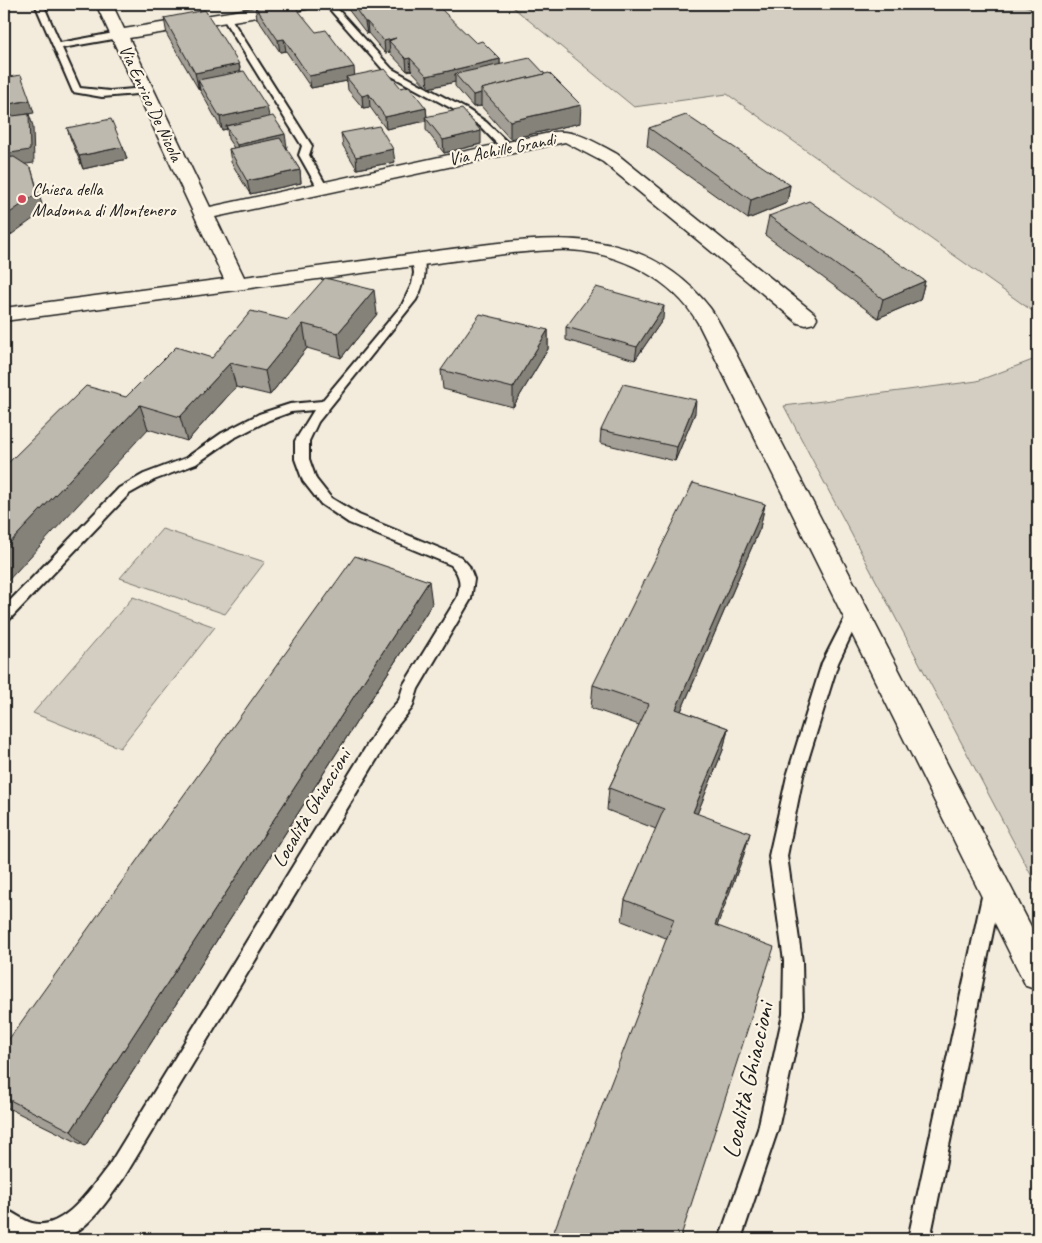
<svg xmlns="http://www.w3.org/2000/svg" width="1042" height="1243" viewBox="0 0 1042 1243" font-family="Caveat,sans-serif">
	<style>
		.green { fill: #d3cec1; stroke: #78756e }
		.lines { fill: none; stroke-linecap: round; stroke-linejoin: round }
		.service-casing { stroke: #1c1c1c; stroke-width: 4 }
		.minor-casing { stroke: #1c1c1c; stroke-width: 3 }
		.service { fill: #fcf5e5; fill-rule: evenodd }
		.minor { fill: #fcf5e5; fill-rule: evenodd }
		.wall { fill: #a39f96; stroke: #1c1c1c }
		.shaded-wall { fill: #85827a; stroke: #1c1c1c }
		.building { fill: #beb9ae; stroke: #1c1c1c }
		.poi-dot { fill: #d1495b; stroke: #fcf5e5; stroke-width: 2 }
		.labels { text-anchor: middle; stroke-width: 4.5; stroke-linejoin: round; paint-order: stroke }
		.far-street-label { font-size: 18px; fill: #1c1c1c; stroke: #fcf5e5 }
		.far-poi-label { font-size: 18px; fill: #1c1c1c; stroke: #fcf5e5; text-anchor: start }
		.street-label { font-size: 21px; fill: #1c1c1c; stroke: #fcf5e5 }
		.near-street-label { font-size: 25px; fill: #1c1c1c; stroke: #fcf5e5 }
	</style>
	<rect width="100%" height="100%" fill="#f3ecdd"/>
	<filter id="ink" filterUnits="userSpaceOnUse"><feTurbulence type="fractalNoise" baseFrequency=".02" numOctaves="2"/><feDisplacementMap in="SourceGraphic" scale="10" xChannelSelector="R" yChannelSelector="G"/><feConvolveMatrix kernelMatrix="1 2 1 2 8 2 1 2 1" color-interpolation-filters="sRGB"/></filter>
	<g filter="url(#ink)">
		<g class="green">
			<polygon points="509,4 1020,4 1038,11 1038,315 727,94 634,107"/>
			<polygon points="1038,358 1038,888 784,406 977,381"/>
			<polygon points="162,529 265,562 225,614 120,578"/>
			<polygon points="133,597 215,627 120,748 33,713"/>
		</g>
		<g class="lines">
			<g class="service-casing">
				<g id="service">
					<polygon points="35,4 43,4 60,43 119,32 123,35 119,38 62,48 80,88 110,91 145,88 148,89 148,93 102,97 73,92"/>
					<polygon points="325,4 333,4 392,69 468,110 486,122 510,145 510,149 502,149 480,126 462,114 386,73"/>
					<polygon points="226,14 230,17 312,146 309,155 327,187 326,189 322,190 317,187 299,155 302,146 222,17"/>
					<path d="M418,256L424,259C426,274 424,286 416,300L318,422L309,441V459L316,479L331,498L359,515L461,557L469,566L474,579L471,599L418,689L412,708L397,726L123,1179C107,1201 90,1228 63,1239H20L4,1231V1209C13,1212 22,1220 32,1223C64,1232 92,1186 109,1165L385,716L399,700L404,684L457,598C461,585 461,576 451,565L349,523L321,504L303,481L295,459V441L314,410L291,412L269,420L232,439L196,464L154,480L129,494L9,620L4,622V607L119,488L144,474L186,458L222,433L259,414L290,404L322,401L402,305L412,284L414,273L412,259Z"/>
					<polygon points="855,606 860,608 862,612 838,663 803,776 787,856 802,961 803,1014 778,1129 741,1239 719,1239 758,1129 783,1014 784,961 769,856 787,776 822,663 850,608"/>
					<polygon points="992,884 998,886 1001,892 930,1239 908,1239 983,892 986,886"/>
				</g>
			</g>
			<g class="minor-casing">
				<path id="minor" d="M96,4H112L124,29L279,4H314L312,7L306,9L129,38L210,207L554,132C578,130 596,143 617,154L814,313L817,318L814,323L806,325L798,323L603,162L565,142L215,217L244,277C308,268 372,260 436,251C535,238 639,217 710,308C718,319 724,332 731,344L1038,940V990L1026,986L698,323C673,279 618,252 569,250C550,249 531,252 512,253L4,321V308L224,279Z"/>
			</g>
			<use href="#service" class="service"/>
			<use href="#minor" class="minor"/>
		</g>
		<g class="wall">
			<polygon points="344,4 428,4 433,9 476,43 500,59 500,64 580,123 510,139 481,106 473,107 455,86 455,82 428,88 411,70 407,71 390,53 390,52 385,53 368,33 367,34"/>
			<polygon points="255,6 316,32 355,76 401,88 426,108 427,117 481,144 444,153 426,130 426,121 386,129 370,107 363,108 348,90 347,81 311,88 286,51 280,52 257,18"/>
			<polygon points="164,18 239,64 241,71 287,147 285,147 300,170 301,183 250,194 231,162 229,149 234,148 228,139 227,129 222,130 200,90 199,90 167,35"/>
			<polygon points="67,128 123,147 127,159 83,169 71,140"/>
			<polygon points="649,128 790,185 787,203 748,219 647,146"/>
			<polygon points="341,133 395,162 357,169 343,146"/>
			<polygon points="769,216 925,281 920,300 878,318 765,235"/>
			<polygon points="377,314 341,358 307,348 270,395 236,387 187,441 148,429 126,397 212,358 288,320"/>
			<polygon points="663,319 635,360 566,340 566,327"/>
			<polygon points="548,330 548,349 513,407 443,389 441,370"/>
			<polygon points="695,413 675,461 600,443 601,430"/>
			<polygon points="765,504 760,528 681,711 728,728 723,750 697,814 744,854 717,925 666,938 622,921 625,900 656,829 607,810 609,788 639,725 591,708 593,685"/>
			<polygon points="432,604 85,1146 4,1106 4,1046"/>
		</g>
		<g class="shaded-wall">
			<polygon points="365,22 367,22 368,33 367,34"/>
			<polygon points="396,38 389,41 390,52 385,53 384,41"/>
			<polygon points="284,39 286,51 280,52 278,40"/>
			<polygon points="410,58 411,70 407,71 406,59"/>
			<polygon points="500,59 500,71 455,74 455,82 428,88 427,76"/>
			<polygon points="239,64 242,82 198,80 200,90 199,90 195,73"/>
			<polygon points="354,67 355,80 346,77 347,81 311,88 309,76"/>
			<polygon points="481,93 481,106 473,107 473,95"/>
			<polygon points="369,94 370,107 363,108 362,96"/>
			<polygon points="30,100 34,113 4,118 4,105"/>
			<polygon points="581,105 580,123 510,139 510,121"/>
			<polygon points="267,107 270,120 226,126 227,129 222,130 220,117"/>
			<polygon points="426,108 427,119 425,117 426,121 386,129 385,117"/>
			<polygon points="29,114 33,126 34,163 4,167 4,154"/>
			<polygon points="481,131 481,144 444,153 443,140"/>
			<polygon points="285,134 287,147 239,158 237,145"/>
			<polygon points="123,147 127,159 83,169 79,156"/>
			<polygon points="393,149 395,162 357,169 356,157"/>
			<polygon points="31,168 44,211 8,237 4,238 4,217"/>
			<polygon points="300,170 301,183 250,194 247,181"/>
			<polygon points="790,185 787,203 748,219 751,200"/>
			<polygon points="925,281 920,300 878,318 883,299"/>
			<polygon points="374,290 377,314 341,358 338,333"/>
			<polygon points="664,306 663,319 635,360 637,347"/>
			<polygon points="303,324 307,348 270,395 265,371"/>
			<polygon points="548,330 548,349 513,407 513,388"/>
			<polygon points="230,363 236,387 187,441 180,417"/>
			<polygon points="696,400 695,413 675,461 677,447"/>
			<polygon points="140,405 148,429 4,585 4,549"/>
			<polygon points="765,504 760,528 672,732 676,709"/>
			<polygon points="429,581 432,604 85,1146 71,1131"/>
			<polygon points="728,728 723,750 689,834 693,812"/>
			<polygon points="750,833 744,854 710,945 715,925"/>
		</g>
		<g class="building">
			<polygon points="269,4 293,4 316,32 326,30 354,67 309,76 284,39 278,40 255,6"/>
			<polygon points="352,4 428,4 433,9 440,8 476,43 482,41 500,59 427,76 410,58 406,59 389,41 396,38 384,41 367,22 365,22"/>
			<polygon points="205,10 239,64 195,73 164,18"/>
			<polygon points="530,58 545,74 481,89 481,93 473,95 455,74"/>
			<polygon points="385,69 401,88 409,86 426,108 385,117 369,94 362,96 346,77"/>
			<polygon points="244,71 267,107 220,117 198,80"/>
			<polygon points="549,73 581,105 510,121 481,89"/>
			<polygon points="21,75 30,100 4,105 4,78"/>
			<polygon points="462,109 481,131 443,140 425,117"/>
			<polygon points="29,114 30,150 4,154 4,117"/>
			<polygon points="686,115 790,185 751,200 649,128"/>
			<polygon points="273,116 285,134 237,145 226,126"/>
			<polygon points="111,119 123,147 79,156 67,128"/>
			<polygon points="379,126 393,149 356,157 341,133"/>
			<polygon points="280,138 300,170 247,181 229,149"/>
			<polygon points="14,157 31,168 38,193 4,217 4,158"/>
			<polygon points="809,201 925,281 883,299 769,216"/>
			<polygon points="325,278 374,290 338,333 303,324 265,371 230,363 180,417 140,405 4,549 4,467 86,386 126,397 176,347 212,358 251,311 288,320"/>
			<polygon points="596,287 664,306 637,347 566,327"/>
			<polygon points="480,314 548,330 513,388 441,370"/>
			<polygon points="623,384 696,400 677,447 601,430"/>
			<polygon points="693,483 765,504 676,709 728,728 693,812 750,833 715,925 774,947 680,1239 551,1239 674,919 625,900 664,809 609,788 649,704 593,685"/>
			<polygon points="355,556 429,581 71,1131 4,1097 4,1046"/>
		</g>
	</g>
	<circle class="poi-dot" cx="22" cy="199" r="5"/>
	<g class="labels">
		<g class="far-street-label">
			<text transform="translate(151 103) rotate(65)" y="6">Via Enrico De Nicola</text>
			<text transform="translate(502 149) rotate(-11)" y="6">Via Achille Grandi</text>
		</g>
		<g class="far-poi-label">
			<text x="32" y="195">Chiesa della<tspan x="32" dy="21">Madonna di Montenero</tspan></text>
		</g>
		<g class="street-label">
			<text transform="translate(311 808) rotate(-59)" y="7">Località Ghiaccioni</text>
		</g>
		<g class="near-street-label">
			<text transform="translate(747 1080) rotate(-77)" y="9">Località Ghiaccioni</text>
		</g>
	</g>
	<rect width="1042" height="1243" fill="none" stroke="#fcf5e5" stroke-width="20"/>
	<rect x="10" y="10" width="1022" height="1223" fill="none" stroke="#1c1c1c" stroke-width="2" filter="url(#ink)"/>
</svg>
